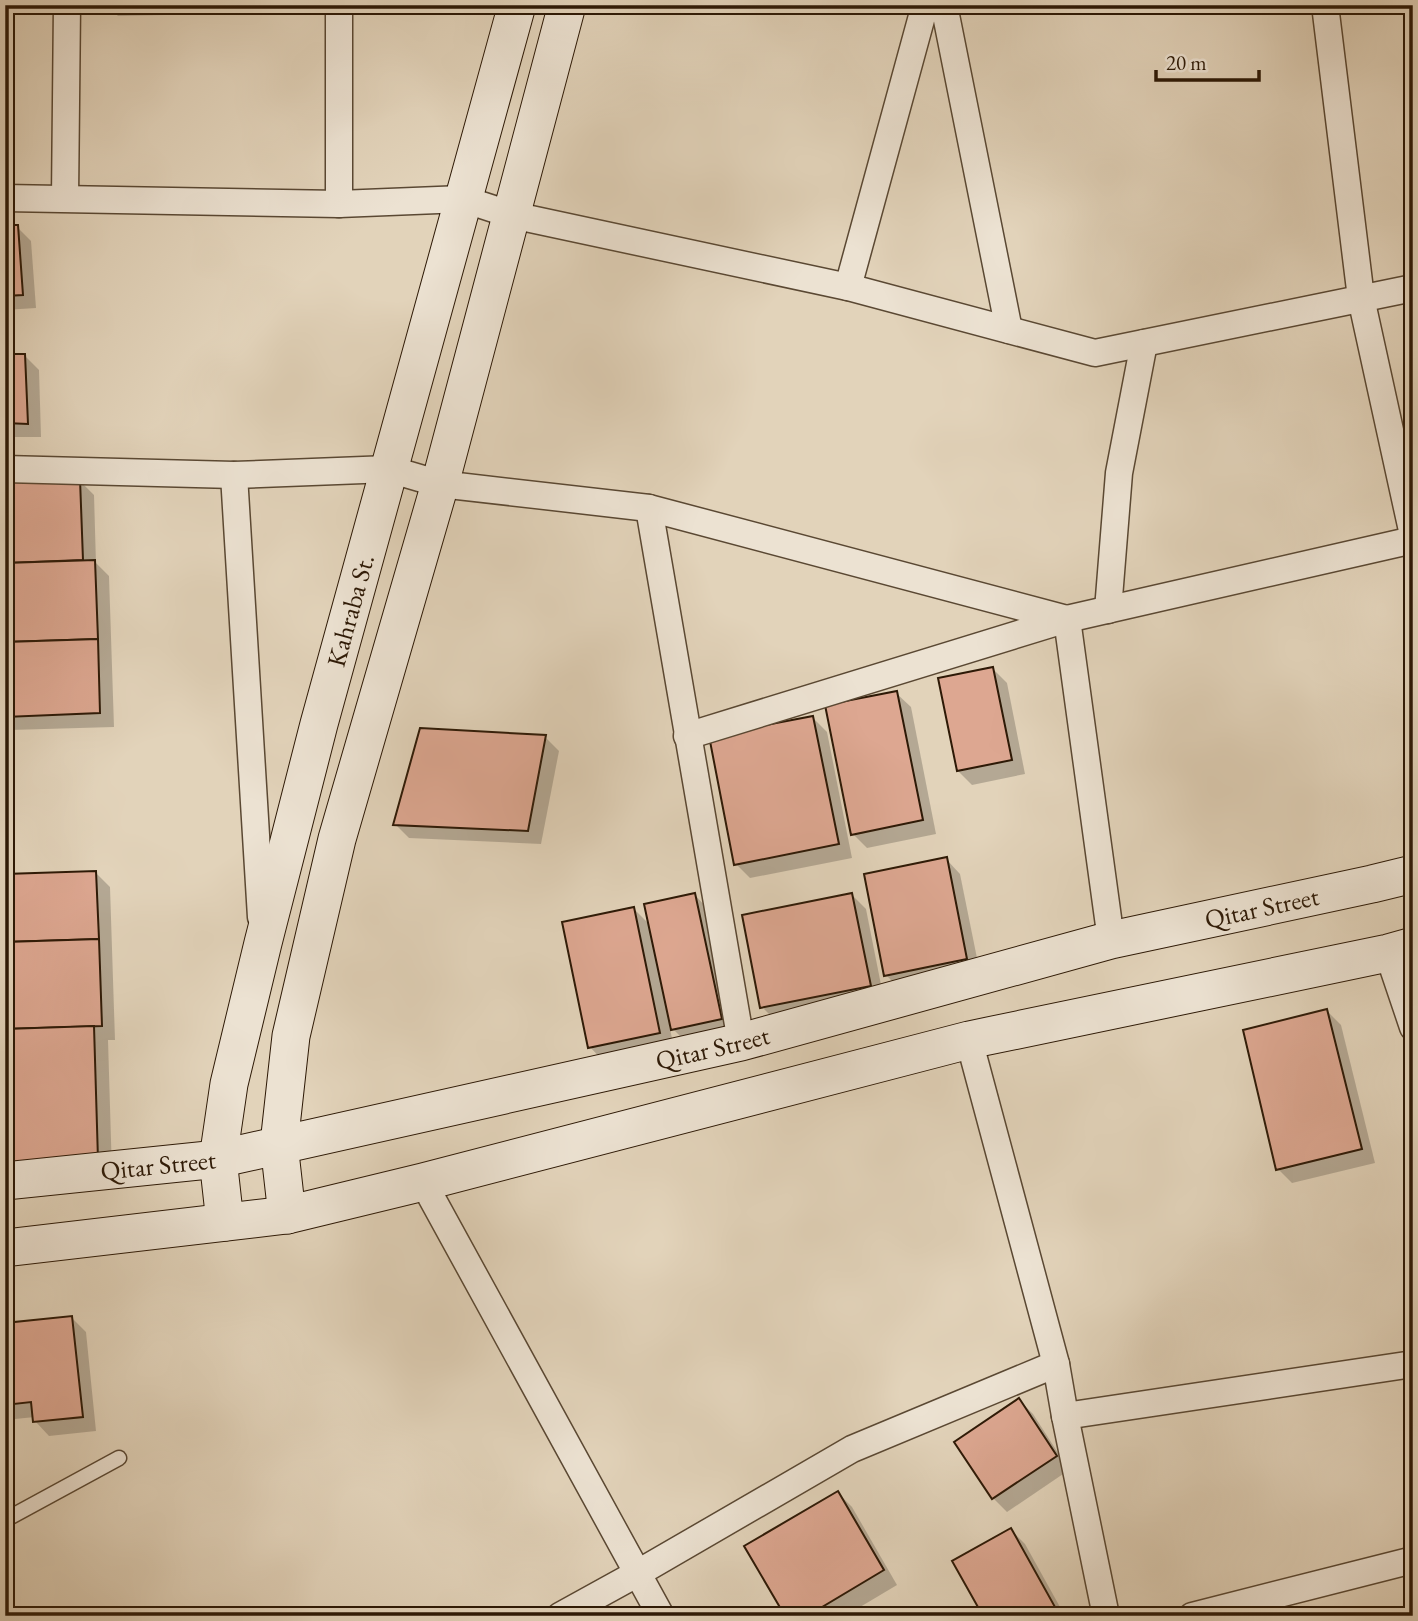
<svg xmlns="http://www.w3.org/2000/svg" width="1418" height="1621" viewBox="0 0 1418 1621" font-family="'EB Garamond',serif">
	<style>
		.shadow { fill: #0003 }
		.building { fill: #dda791; stroke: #2d1906; stroke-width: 2 }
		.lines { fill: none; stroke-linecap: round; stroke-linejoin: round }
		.service-casing { stroke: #5a4833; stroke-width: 17 }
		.minor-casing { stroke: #5a4833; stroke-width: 29 }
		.secondary-casing { stroke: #2d1906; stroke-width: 39 }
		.service { stroke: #ece2d2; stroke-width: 14 }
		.minor { stroke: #ece2d2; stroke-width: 26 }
		.secondary { stroke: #ece2d2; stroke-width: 37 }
		.labels { text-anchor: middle; stroke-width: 7; stroke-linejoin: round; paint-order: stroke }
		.street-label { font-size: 26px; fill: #2d1906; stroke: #ece2d2 }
	</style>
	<rect width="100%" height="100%" fill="#e2d3ba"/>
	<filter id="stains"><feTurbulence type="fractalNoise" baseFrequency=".00286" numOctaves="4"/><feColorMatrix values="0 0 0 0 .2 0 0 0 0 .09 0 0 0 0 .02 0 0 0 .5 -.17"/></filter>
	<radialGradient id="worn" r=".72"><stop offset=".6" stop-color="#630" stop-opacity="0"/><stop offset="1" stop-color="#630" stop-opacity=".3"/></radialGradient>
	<g class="shadow">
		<polygon points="106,5 213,5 213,14 118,16"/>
		<polygon points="5,227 17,227 31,241 36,308 5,310"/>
		<polygon points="5,356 25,356 39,370 41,437 5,437"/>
		<polygon points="79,480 94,495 96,563 109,576 114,727 10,730 5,725 5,565 9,565"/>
		<polygon points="993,669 1007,683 1025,774 972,785 958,771"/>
		<polygon points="896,693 911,707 936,834 867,848 853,834"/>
		<polygon points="812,717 827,732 852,858 750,878 736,864"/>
		<polygon points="545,737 559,751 541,844 409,838 395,824"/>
		<polygon points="946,859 960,874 980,973 900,989 886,975"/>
		<polygon points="96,873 110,887 115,1040 108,1040 112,1173 6,1031"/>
		<polygon points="694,894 708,909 735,1033 687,1043 669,1025 674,1047 604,1062 590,1047 634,909 650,925"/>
		<polygon points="852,895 866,909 884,1000 776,1021 762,1007"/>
		<polygon points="1327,1011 1341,1025 1375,1163 1292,1183 1278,1169"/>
		<polygon points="72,1318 86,1332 96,1431 49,1436 35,1421 35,1417 5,1420 5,1325"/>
		<polygon points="1019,1400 1033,1414 1069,1470 1007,1512 993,1498"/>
		<polygon points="838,1493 852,1507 897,1585 845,1616 787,1616"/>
		<polygon points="1011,1530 1025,1544 1065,1616 985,1616"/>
	</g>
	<g class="building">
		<polygon points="5,225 18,225 23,295 5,296"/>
		<polygon points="5,354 25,354 28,424 5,423"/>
		<polygon points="80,479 83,560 7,563 5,481"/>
		<polygon points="95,560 98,639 5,642 5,563"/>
		<polygon points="98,639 100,713 5,717 5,642"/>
		<polygon points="993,667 1012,760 957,771 938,678"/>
		<polygon points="897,691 923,820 851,835 825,705"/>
		<polygon points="813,716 839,844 734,865 709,736"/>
		<polygon points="420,728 546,735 528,831 393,825"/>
		<polygon points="947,857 967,959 884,976 864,874"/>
		<polygon points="96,871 99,939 5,942 5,874"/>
		<polygon points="695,893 722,1019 671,1030 644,904"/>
		<polygon points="852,893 871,986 760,1008 742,915"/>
		<polygon points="634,907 660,1033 588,1048 562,922"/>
		<polygon points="99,939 102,1026 5,1029 5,942"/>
		<polygon points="1327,1009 1362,1149 1276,1170 1243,1030"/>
		<polygon points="94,1026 98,1160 5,1163 5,1029"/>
		<polygon points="72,1316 83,1417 33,1422 31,1402 5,1405 5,1323"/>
		<polygon points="1019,1398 1057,1456 992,1499 954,1442"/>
		<polygon points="838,1491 884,1570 807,1616 785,1616 744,1546"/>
		<polygon points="1011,1528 1055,1607 1039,1616 983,1616 952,1561"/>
	</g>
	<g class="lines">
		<g class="service-casing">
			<polyline id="service" points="5,1520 119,1458"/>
		</g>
		<g class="minor-casing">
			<g id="minor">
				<polyline points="944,5 1009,330"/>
				<polyline points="1325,5 1361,298 1413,535"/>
				<polyline points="5,198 339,204 463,199 512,215 848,287 1095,353 1413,288"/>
				<polyline points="65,198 67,5"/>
				<polyline points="339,204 339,5"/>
				<polyline points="848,287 925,5"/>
				<polyline points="5,469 234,475 389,469 440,484 649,508 1067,619 1111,940"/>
				<polyline points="234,475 261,917"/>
				<polyline points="649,508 741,1042"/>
				<polyline points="1108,610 1119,473 1144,343"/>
				<polyline points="687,736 1067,619 1413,540"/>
				<polyline points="1388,953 1413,1027"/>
				<polyline points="969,1040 1056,1364 1065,1416 1106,1616"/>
				<polyline points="423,1182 661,1616"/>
				<polyline points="1065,1416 1413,1364"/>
				<polyline points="560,1616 638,1573 852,1449 1056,1364"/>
				<polyline points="1192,1616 1413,1560"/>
			</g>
		</g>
		<g class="secondary-casing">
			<g id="secondary">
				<path id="s1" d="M5,1181L218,1159L741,1042L1111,940L1372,884L1413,874"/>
				<polyline points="287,1215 279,1144 291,1036 337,839 440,484 567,5"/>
				<path id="s2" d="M225,1222L218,1159L229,1084L263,943L319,724L517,5"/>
				<polyline points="5,1248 287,1215 423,1182 969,1040 1388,953 1413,946"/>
			</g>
		</g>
		<use href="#service" class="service"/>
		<use href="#minor" class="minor"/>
		<use href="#secondary" class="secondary"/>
	</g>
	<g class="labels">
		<g class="street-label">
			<text dy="9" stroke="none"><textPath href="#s2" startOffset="628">Kahraba St.</textPath></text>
			<text dy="9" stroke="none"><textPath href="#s1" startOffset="1288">Qitar Street</textPath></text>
			<text dy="9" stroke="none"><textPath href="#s1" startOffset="721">Qitar Street</textPath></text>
			<text dy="9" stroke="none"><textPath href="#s1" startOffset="154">Qitar Street</textPath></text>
		</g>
	</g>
	<rect width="1418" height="1621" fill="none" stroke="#e2d3ba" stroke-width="28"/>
	<rect x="7" y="7" width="1404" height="1607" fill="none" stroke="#2d1906" stroke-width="3.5"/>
	<rect x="14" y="14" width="1390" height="1593" fill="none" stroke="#2d1906" stroke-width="2"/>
	<path d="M1156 70v10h103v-10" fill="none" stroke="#2d1906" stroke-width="3.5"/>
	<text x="1166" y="70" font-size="21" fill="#2d1906" stroke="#ece2d2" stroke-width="5" paint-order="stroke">20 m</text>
	<rect width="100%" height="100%" filter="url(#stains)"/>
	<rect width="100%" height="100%" fill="url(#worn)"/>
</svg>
